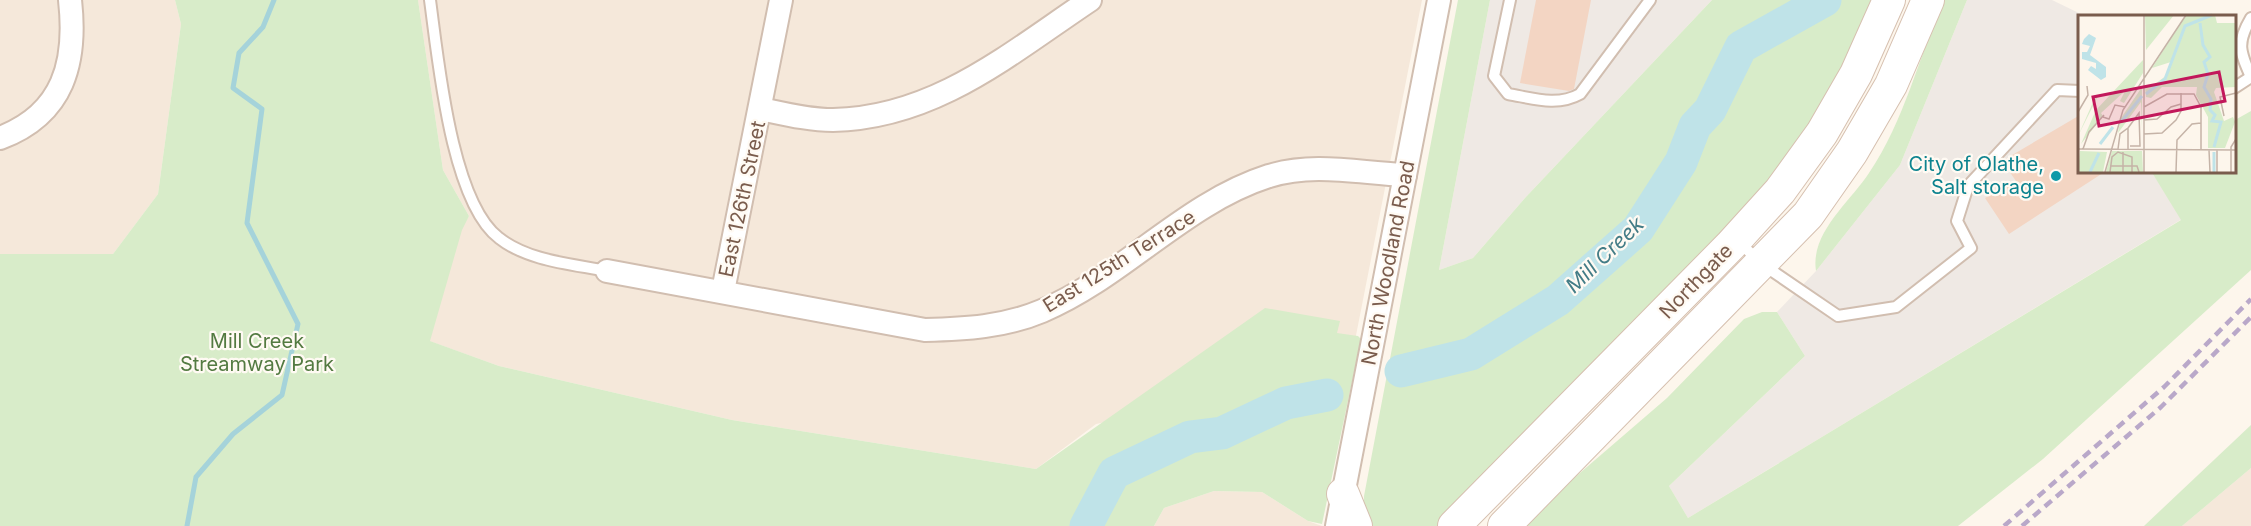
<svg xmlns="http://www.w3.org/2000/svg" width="2251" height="526" viewBox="0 0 2251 526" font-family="Inter,sans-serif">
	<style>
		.residential { fill: #f5e8da }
		.industrial { fill: #efe9e4 }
		.green { fill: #d8ecc9 }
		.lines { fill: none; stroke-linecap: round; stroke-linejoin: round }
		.stream { stroke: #a5d3da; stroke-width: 5 }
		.river { stroke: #bfe3e8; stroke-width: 33 }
		.building { fill: #f3d5c3 }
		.service-casing { stroke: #d1beb0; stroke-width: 14 }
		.minor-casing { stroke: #d1beb0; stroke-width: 26 }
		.secondary-casing { stroke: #d6c0b0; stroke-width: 34 }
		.service { stroke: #fff; stroke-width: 10 }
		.minor { stroke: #fff; stroke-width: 22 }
		.secondary { stroke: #fff; stroke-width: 32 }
		.rail { stroke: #b9a8c9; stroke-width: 4.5; stroke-dasharray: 9 6; stroke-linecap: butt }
		.culture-dot { fill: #0f9aa8; stroke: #fffaf3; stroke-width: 2 }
		.labels { text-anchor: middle; stroke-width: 4.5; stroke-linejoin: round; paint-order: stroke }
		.culture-label { font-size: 20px; fill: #0d838f; stroke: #fffaf3; text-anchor: end }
		.street-label { font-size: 20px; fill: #7a5c4d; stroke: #fffaf3 }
		.park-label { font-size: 20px; fill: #537a41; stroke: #fffaf3 }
		.water-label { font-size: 21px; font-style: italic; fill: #437c86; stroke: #fffaf3 }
		.inset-river { fill: none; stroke: #bfe3e8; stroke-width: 3 }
		.inset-road { fill: none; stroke: #c5b3a7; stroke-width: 1.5 }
		.view { fill: #c2185b; fill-opacity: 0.15; stroke: #c2185b; stroke-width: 3 }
		.inset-edge { fill: none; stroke: #7a5c4d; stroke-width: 3 }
	</style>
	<rect width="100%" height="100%" fill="#fdf6ec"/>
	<g class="residential">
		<polygon points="0,0 175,0 181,24 158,194 113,254 0,259"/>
		<polygon points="418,0 1422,0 1349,371 1096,424 1036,469 732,420 499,366 396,329 469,216 443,170"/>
		<polygon points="2251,468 2251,526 2182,526"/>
		<polygon points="1214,491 1262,492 1308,521 1322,526 1154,526 1164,508"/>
	</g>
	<g class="industrial">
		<polygon points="1490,0 1712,0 1525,198 1473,258 1439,270"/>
		<polygon points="1967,0 2052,0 2085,16 2080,16 2080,171 2151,171 2182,219 1688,518 1669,486 1805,356 1777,312 1816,271 1900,165"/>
	</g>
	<g class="green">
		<polygon points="175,0 418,0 443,170 469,216 462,230 430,341 499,366 732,420 1036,469 1265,308 1340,321 1337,333 1358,336 1361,339 1322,524 1308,521 1262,492 1214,491 1164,508 1154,526 0,526 0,254 113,254 158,194 181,24"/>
		<polygon points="1458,0 1490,0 1439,270 1473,258 1525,198 1712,0 1880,0 1850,67 1779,178 1442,526 1370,526 1364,517 1364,496"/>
		<path d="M1944,0H1967L1900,165L1816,271C1810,233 1850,202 1869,173C1905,120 1918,58 1944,0Z"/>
		<polygon points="2251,111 2251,270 2043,459 1958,526 1526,526 1566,485 1667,398 1744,319 1762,312 1777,312 1805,356 1669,486 1688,518 2181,220 2151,171 2234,171 2235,120"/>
		<polygon points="2251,425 2251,468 2182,526 2144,526"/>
	</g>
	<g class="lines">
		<polyline class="stream" points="187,526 196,477 233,434 282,395 298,324 247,223 262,109 233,88 239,53 263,27 274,0"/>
		<g class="river">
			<polyline points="1401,371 1471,354 1558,300 1638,229 1681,162 1695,126 1710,110 1741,47 1825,0"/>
			<polyline points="1086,526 1114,473 1190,437 1222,433 1286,403 1327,395"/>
		</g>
	</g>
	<g class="building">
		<polygon points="1536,0 1591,0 1574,89 1569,91 1520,83"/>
		<polygon points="2080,115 2080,171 2106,171 2009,234 1985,198 2016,181 2002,161"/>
	</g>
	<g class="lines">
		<g class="service-casing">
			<g id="service">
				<path d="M430,0C438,58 451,202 499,238C528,261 572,264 607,271"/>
				<path d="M1510,0L1494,76L1508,94C1532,98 1557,107 1580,94L1650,0"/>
				<path d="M2251,18C2236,43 2240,52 2251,77"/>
				<polyline points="2234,88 2251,77"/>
				<polyline points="1739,242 1762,264 1838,316 1896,307 1971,248 1957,221 1968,186 2057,90 2080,91"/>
			</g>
		</g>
		<g class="minor-casing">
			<g id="minor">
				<path d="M761,109C785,114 809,120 833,120C935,118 1009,54 1090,0"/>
				<path d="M0,138C64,114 77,62 70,0"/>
				<path d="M607,271L925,330C965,329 1004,327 1042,311C1123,277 1184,203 1269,176C1314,162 1359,173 1405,175"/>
				<polyline points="723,291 781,0"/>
				<polyline points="1337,526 1439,0"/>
			</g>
		</g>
		<g class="secondary-casing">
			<g id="secondary">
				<polyline points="1343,494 1356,526"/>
				<polyline points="1454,526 1731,245 1780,191 1822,133 1856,74 1889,0"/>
				<polyline points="1504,526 1808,215 1852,152 1891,85 1928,0"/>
			</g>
		</g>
		<use href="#service" class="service"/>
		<use href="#minor" class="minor"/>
		<use href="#secondary" class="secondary"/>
		<g class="rail">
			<polyline points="2004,526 2164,387 2251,299"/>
			<polyline points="2022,526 2161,407 2251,317"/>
		</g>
	</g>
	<circle class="culture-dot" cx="2056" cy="176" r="6"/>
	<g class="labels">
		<g class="culture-label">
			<text x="2044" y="171">City of Olathe,<tspan x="2044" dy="23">Salt storage</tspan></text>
		</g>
		<g class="street-label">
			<text transform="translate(742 199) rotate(-78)" y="7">East 126th Street</text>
			<text transform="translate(1119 261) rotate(-32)" y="7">East 125th Terrace</text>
			<text transform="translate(1388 263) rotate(-79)" y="7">North Woodland Road</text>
			<text transform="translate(1696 281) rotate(-46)" y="7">Northgate</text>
		</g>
		<g class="park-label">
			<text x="257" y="348">Mill Creek<tspan x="257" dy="23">Streamway Park</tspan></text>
		</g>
		<g class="water-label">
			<text transform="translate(1605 255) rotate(-44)" y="7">Mill Creek</text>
		</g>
	</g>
	<g transform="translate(2078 15)">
		<rect width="158" height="158" fill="#fdf6ec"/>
		<path d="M67,0H96L68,35ZM108,0H137L139,8H157V72L138,73L136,77L146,106L155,102L157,107L147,133H130V102L118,80L119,72H84L73,83L68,82L67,72H73L89,60L93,47L74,53ZM56,45L20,81L0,121L16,85ZM65,45V58L46,88L42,86L47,76L23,98L25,101L3,129L18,95ZM64,72V114L63,87L40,118L37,132L43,103ZM2,136L29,137L25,157H0ZM34,136H64L65,157H28Z" fill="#d8ecc9"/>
		<path d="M11,19L18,23L12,40L28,52V62L23,65L10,55L13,51L18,54V48L4,44V37H9L12,31L4,29L6,24Z" fill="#bfe3e8"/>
		<path class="inset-river" d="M122,8L125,30L132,42L126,47L130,59L126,72L133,84L132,95L137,100L134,106L143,107L136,132M68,79L87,64L107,11L134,0M43,107L64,81M22,129L35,112M12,157L21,138M136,157V137"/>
		<path class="inset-road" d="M66,63V0M66,64V157M66,92L89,79H116L123,92V135M0,97L10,80L9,71M146,101L142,82L158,78M25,102L31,104L37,90L47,92M66,105L79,104L93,92L103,89M50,113L61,98L62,131H52M66,119L84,118L98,105L103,96V78M0,134L158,135M5,134L11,117L26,100M40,134L42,119L50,113V135M131,135L132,157M139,135V157M32,151H59L61,157M27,157L45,95L108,0M32,157L34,142L40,137L54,142V157M45,157V137M98,157L99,125L114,109L123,108M153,157V132L158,124"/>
		<path class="view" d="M141,57L147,86L21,111L15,82Z"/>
		<rect width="158" height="158" class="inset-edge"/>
	</g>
</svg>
